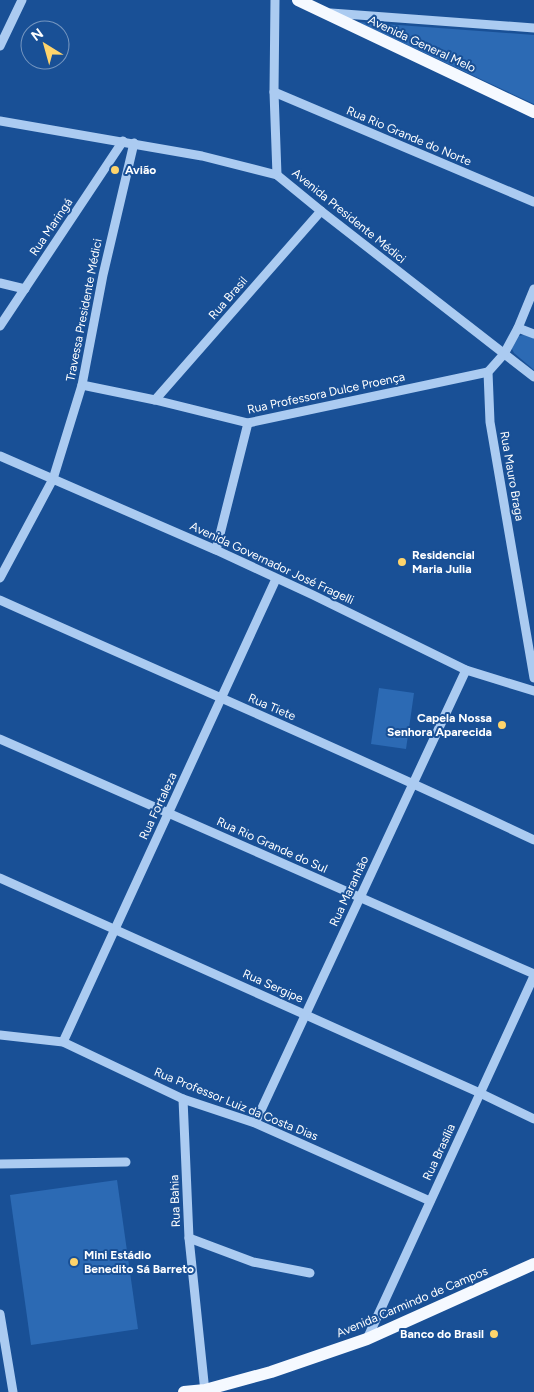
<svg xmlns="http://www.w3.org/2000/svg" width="534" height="1392" viewBox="0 0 534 1392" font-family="Figtree,sans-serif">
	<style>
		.green { fill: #2c6ab4 }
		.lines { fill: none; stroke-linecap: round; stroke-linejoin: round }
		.minor { stroke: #abcbf1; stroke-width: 9 }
		.major { stroke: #f5f9ff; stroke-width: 12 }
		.poi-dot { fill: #ffd46b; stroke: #195096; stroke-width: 2 }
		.labels { text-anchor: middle; stroke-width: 4; stroke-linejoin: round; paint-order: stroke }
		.street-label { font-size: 12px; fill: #fff; stroke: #195096 }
		.poi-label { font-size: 12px; font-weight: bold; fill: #fff; stroke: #195096; text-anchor: start }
	</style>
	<rect width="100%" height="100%" fill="#195096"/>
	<g class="green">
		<polygon points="358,22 534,35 534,104"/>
		<polygon points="524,335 534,338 534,370 514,353 511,347 518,336"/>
		<polygon points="379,688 414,693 406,749 371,744"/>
		<polygon points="117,1180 138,1329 31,1345 10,1195"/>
	</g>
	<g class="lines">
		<g class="minor">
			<polyline points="275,0 274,92 277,175"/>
			<polyline points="331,13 534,28"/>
			<polyline points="0,46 22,0"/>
			<polyline points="274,92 534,202"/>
			<polyline points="0,121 202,156 277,175 321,211 534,377"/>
			<polyline points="0,283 25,289"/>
			<polyline points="534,289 518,328 504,354 488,372 490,422 534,678"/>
			<polyline points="0,326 123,141"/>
			<polyline points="518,328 534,334"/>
			<polyline points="82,385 155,400 248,423 488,372"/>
			<polyline points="155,400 321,211"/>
			<polyline points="0,456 216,550 313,595 466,670 534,691"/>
			<polyline points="216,550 248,423"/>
			<polyline points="0,578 53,479 82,385 103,275 134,143"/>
			<path d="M0,600C178,680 358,756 534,840"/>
			<polyline points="0,739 534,974"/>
			<polyline points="0,878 480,1093 534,1119"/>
			<polyline points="0,1035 63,1042 183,1099 255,1123 430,1201"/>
			<polyline points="63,1042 276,579"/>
			<polyline points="183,1099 189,1238 205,1392"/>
			<polyline points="255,1123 466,670"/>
			<polyline points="0,1164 126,1162"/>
			<polyline points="189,1238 253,1262 310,1273"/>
			<polyline points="0,1314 13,1392"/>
			<polyline points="367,1339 534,976"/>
		</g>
		<g class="major">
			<polyline points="298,0 534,112"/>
			<polyline points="184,1392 205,1390 271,1372 367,1339 534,1264"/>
		</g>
	</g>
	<g class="poi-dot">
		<circle cx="115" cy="170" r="5"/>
		<circle cx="402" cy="562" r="5"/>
		<circle cx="502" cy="725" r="5"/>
		<circle cx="74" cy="1262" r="5"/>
		<circle cx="494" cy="1334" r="5"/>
	</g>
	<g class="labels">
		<g class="street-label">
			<text transform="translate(422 44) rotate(25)" y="4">Avenida General Melo</text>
			<text transform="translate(409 136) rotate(23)" y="4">Rua Rio Grande do Norte</text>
			<text transform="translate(349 216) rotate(39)" y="4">Avenida Presidente Médici</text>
			<text transform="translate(51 227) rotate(-56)" y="4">Rua Maringá</text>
			<text transform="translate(228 298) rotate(-49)" y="4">Rua Brasil</text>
			<text transform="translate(84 310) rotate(-79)" y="4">Travessa Presidente Médici</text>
			<text transform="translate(326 393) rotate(-12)" y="4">Rua Professora Dulce Proença</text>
			<text transform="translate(512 476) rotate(80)" y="4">Rua Mauro Braga</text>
			<text transform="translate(272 563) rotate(25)" y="4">Avenida Governador José Fragelli</text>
			<text transform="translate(272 707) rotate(23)" y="4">Rua Tiete</text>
			<text transform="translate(158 806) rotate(-65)" y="4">Rua Fortaleza</text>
			<text transform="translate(272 845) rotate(24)" y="4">Rua Rio Grande do Sul</text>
			<text transform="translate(349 891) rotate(-65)" y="4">Rua Maranhão</text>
			<text transform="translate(273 986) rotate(24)" y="4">Rua Sergipe</text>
			<text transform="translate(236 1104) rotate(22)" y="4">Rua Professor Luiz da Costa Dias</text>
			<text transform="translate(439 1152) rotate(-65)" y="4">Rua Brasília</text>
			<text transform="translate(175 1201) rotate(-92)" y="4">Rua Bahia</text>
			<text transform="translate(412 1302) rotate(-23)" y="4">Avenida Carmindo de Campos</text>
		</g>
		<g class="poi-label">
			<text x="125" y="174">Avião</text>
			<text x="412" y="559">Residencial<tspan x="412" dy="14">Maria Julia</tspan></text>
			<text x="492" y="722" text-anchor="end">Capela Nossa<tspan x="492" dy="14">Senhora Aparecida</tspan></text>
			<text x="84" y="1259">Mini Estádio<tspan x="84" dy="14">Benedito Sá Barreto</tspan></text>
			<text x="484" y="1338" text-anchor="end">Banco do Brasil</text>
		</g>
	</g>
	<g transform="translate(45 45) rotate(323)"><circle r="24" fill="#195096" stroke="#7596c0"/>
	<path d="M0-4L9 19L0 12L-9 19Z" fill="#ffd46b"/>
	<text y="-8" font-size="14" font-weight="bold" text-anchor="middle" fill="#ffffff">N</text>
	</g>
</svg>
